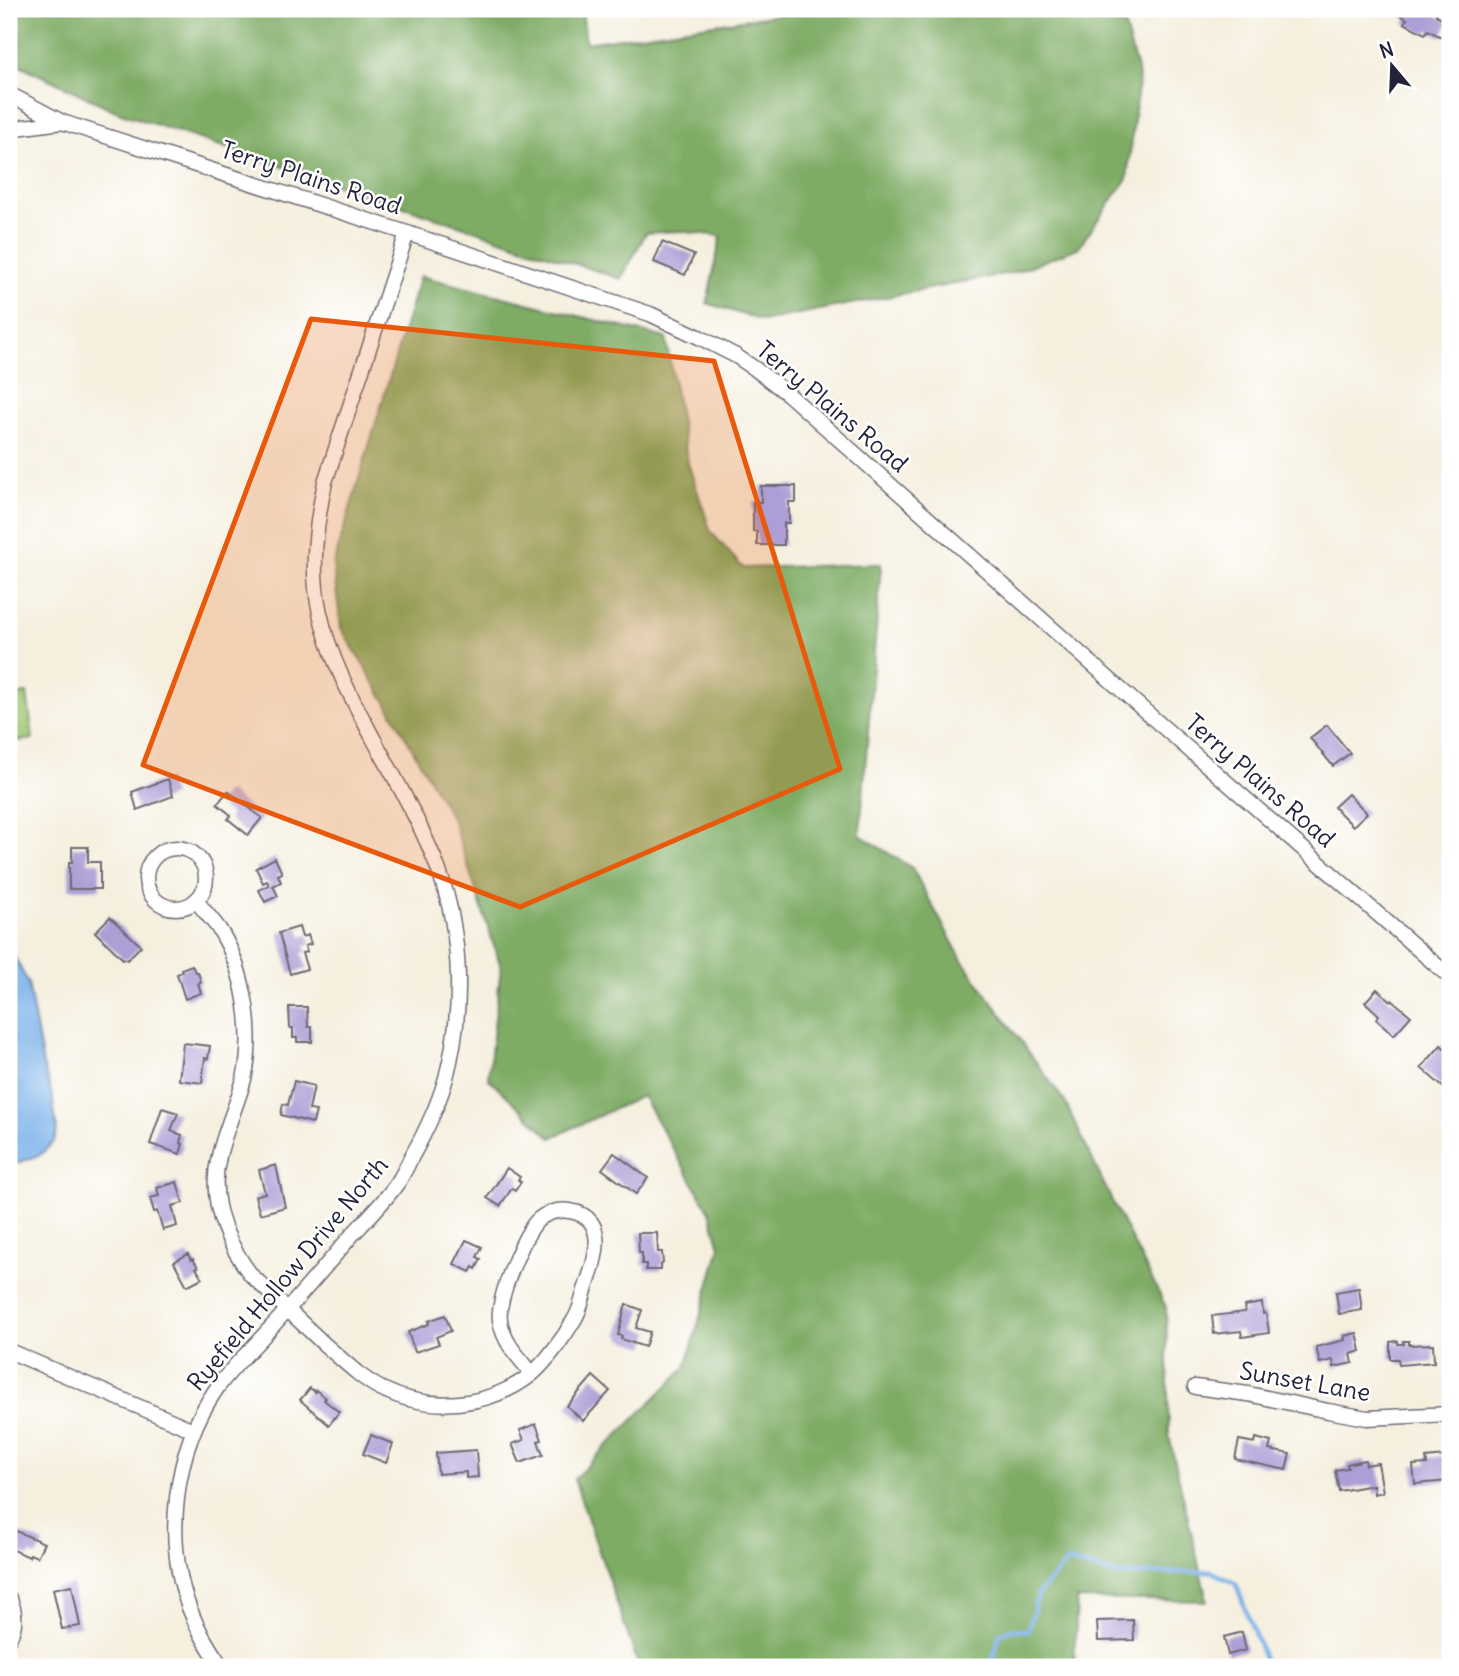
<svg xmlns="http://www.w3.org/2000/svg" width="1459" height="1676" viewBox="0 0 1459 1676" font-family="Delius,sans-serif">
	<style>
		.green { fill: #9fc773; stroke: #607457; stroke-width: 2 }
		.forest { fill: #7fac65; stroke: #506750; stroke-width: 2 }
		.water { fill: #7ab1e9; stroke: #4e6a92; stroke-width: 2 }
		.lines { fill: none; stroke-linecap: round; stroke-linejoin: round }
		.stream { stroke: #7ab1e9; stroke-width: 4.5 }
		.building { fill: #ad9ed6 }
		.minor-casing { stroke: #6c6a74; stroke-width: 17 }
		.minor { stroke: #fff; stroke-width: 14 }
		.marked { fill: #e8590c; fill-opacity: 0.2; stroke: #e8590c; stroke-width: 5; stroke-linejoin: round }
		.labels { text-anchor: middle; stroke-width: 5; stroke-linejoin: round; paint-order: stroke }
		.street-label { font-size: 24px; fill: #22223b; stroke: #fff }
	</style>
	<rect width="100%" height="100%" fill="#fff"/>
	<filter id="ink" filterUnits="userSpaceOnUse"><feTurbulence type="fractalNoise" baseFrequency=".0143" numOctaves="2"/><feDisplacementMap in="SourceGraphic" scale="14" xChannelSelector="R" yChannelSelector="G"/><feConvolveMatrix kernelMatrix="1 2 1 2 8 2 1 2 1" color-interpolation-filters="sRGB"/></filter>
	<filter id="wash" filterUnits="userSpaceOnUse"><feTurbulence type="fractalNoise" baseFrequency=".00686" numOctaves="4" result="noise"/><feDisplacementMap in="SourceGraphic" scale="28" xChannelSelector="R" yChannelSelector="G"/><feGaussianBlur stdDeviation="1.57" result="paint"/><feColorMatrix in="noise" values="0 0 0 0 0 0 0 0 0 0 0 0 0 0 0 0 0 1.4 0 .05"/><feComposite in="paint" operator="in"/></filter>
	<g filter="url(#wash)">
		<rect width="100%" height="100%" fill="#f5efde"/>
		<polygon class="green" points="27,693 33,739 9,742 9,696"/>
		<g class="forest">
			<polygon points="9,9 582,9 586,43 818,9 1120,9 1139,77 1127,179 1078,248 1015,272 763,321 707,303 721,236 678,231 646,233 621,279 118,112 9,60"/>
			<polygon points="420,276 666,338 688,463 711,532 743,568 881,564 860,835 912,868 962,960 1065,1102 1112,1201 1166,1307 1169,1436 1207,1601 1077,1599 1074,1666 1066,1667 639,1667 574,1479 686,1367 720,1247 710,1212 642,1096 551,1138 488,1078 501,967 453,821 387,704 341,628 333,565"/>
		</g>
		<polygon class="water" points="9,946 28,983 43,1065 52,1095 57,1130 54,1142 40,1155 9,1166"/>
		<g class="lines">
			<polyline class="stream" points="982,1667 992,1662 1000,1634 1011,1629 1028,1631 1038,1594 1068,1561 1116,1575 1211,1571 1236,1584 1267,1667"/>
		</g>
		<g id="blocks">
			<g class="building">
				<polygon points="1399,9 1435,9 1438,10 1436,15 1449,22 1441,37 1428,30 1425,34 1404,23 1407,19 1397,13"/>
				<polygon points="662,242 694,255 685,275 654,262"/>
				<polygon points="761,486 796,486 796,502 789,502 789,523 784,523 784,545 757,545 757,532 753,531 753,502 761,502"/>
				<polygon points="1327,725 1350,753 1333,766 1310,738"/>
				<polygon points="168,779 173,796 137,810 132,792"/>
				<polygon points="228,791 262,818 248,835 228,819 231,815 217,804"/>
				<polygon points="1348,794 1367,813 1353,826 1334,807"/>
				<polygon points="72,847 88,847 88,862 100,862 100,889 69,889 69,862 72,862"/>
				<polygon points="275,858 282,873 278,875 281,882 273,886 278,896 265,902 259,890 269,885 267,881 263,883 256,868"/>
				<polygon points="110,917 141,946 127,960 124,958 123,959 95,932"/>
				<polygon points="299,927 302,937 308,935 311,944 305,946 307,952 302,953 307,969 290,974 279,933"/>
				<polygon points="192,965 195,972 198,972 201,982 198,983 201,993 185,999 177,974 182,972 181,969"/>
				<polygon points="1377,989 1391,1001 1392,1000 1411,1016 1394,1035 1376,1019 1379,1015 1365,1002"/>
				<polygon points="289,1007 307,1007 308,1027 312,1027 312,1042 297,1042 297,1038 293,1038 293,1028 290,1028"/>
				<polygon points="183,1043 210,1046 208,1059 205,1058 202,1083 179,1080"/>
				<polygon points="1441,1045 1450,1054 1450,1084 1445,1089 1421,1068"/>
				<polygon points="294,1081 314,1086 309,1110 316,1111 313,1123 281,1115 283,1104 288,1105"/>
				<polygon points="162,1108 178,1113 171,1131 182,1135 180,1143 183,1144 180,1154 150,1144"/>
				<polygon points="614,1153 648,1178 636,1194 602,1169"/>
				<polygon points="276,1165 285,1207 260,1214 255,1196 265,1193 259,1170"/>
				<polygon points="507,1168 520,1177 518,1180 521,1182 515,1191 512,1188 500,1206 487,1198"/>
				<polygon points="177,1182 183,1203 172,1206 177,1226 163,1230 157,1211 154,1212 150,1198 159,1196 157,1188"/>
				<polygon points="638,1233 657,1233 658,1252 662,1252 663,1263 661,1265 661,1270 646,1270 646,1264 642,1264 642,1253 639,1253"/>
				<polygon points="466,1240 482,1247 477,1257 481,1259 476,1269 473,1267 470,1272 454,1264"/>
				<polygon points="188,1254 191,1260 193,1259 198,1267 196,1268 202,1278 187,1286 174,1262"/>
				<polygon points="1359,1288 1362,1310 1339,1314 1336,1292"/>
				<polygon points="1262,1303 1263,1314 1266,1313 1269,1333 1242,1337 1241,1331 1214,1334 1212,1316 1245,1312 1244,1306"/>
				<polygon points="626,1304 642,1310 636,1328 650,1332 645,1347 621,1339 622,1336 618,1335"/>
				<polygon points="445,1315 451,1331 436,1337 439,1344 415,1352 408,1332 429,1324 428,1321"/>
				<polygon points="1357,1333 1361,1351 1351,1354 1353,1363 1334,1367 1333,1360 1320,1363 1316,1347 1345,1340 1344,1336"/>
				<polygon points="1398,1341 1398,1344 1404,1344 1403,1341 1409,1341 1409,1345 1433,1344 1434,1362 1399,1365 1398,1359 1390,1359 1390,1342"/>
				<polygon points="593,1376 610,1391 583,1421 567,1406"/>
				<polygon points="310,1388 315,1392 316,1390 326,1398 324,1400 339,1412 329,1425 300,1400"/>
				<polygon points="536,1424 542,1440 538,1441 543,1455 520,1463 512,1444 524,1440 520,1430"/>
				<polygon points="371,1435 393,1444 386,1463 363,1454"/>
				<polygon points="1256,1438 1271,1442 1269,1450 1290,1454 1286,1470 1235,1459 1239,1440 1255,1443"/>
				<polygon points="476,1450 478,1477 466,1478 466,1472 438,1474 436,1453"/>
				<polygon points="1445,1456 1445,1463 1447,1462 1449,1481 1415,1484 1413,1465 1427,1464 1426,1458"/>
				<polygon points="1365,1460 1366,1465 1378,1463 1383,1492 1374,1494 1373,1485 1339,1491 1335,1470 1348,1468 1347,1464"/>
				<polygon points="9,1528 44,1543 37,1557 30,1554 29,1557 9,1548"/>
				<polygon points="72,1585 80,1626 62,1629 53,1589"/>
				<polygon points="1133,1620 1134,1640 1098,1641 1097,1621"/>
				<polygon points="1242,1632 1246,1650 1228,1655 1224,1637"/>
			</g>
		</g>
	</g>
	<g filter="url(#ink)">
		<use href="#blocks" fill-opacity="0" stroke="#6c6a74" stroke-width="2"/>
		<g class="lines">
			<g class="minor-casing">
				<g id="minor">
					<polyline points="9,94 62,122 407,233 650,314 699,337 736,356 754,368 788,394 1154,719 1450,977"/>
					<polyline points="9,129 62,122"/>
					<circle cx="176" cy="878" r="30"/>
					<path d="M196,900C203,910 212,919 219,929C245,969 255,1033 244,1079C237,1105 225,1130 219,1156C208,1200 225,1240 251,1275C275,1298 300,1321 324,1344C343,1360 360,1378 382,1389C431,1413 490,1407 532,1374C547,1361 564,1337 574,1320C580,1311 582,1300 585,1290C594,1265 612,1218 570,1211C558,1209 544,1213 536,1222C522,1239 497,1299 500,1320C503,1342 519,1358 532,1373"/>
					<polyline points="9,1351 193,1430"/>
					<polyline points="1195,1387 1248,1394 1328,1411 1367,1418 1450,1414"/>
					<path d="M9,1598C16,1611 16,1626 9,1638"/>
					<path d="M222,1667C209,1649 198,1630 190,1610C163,1540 174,1449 217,1388C230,1369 249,1352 265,1334C295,1302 324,1268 352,1235C367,1219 383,1203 396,1185C402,1177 407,1166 412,1156C426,1131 438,1106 446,1078C465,1006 462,926 434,858C417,817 395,778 374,740C352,699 330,659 320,613C310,570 316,524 325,482L407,233"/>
				</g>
			</g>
			<use href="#minor" class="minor"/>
		</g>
	</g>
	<path class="marked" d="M311,319L714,361L840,769L520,907L143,765Z"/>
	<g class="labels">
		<g class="street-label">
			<text transform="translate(311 178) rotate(18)" y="8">Terry Plains Road</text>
			<text transform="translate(832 407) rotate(40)" y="8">Terry Plains Road</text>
			<text transform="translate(1260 781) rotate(41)" y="8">Terry Plains Road</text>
			<text transform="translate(288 1274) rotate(-50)" y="8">Ryefield Hollow Drive North</text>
			<text transform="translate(1305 1382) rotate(10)" y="8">Sunset Lane</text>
		</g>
	</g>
	<rect width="1459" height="1676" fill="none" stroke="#fff" stroke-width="35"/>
	<g transform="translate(1392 66) rotate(341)" stroke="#ffffff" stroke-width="5" paint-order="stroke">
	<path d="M0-5L12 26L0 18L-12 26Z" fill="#22223b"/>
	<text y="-10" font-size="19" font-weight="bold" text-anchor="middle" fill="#22223b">N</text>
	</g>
</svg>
